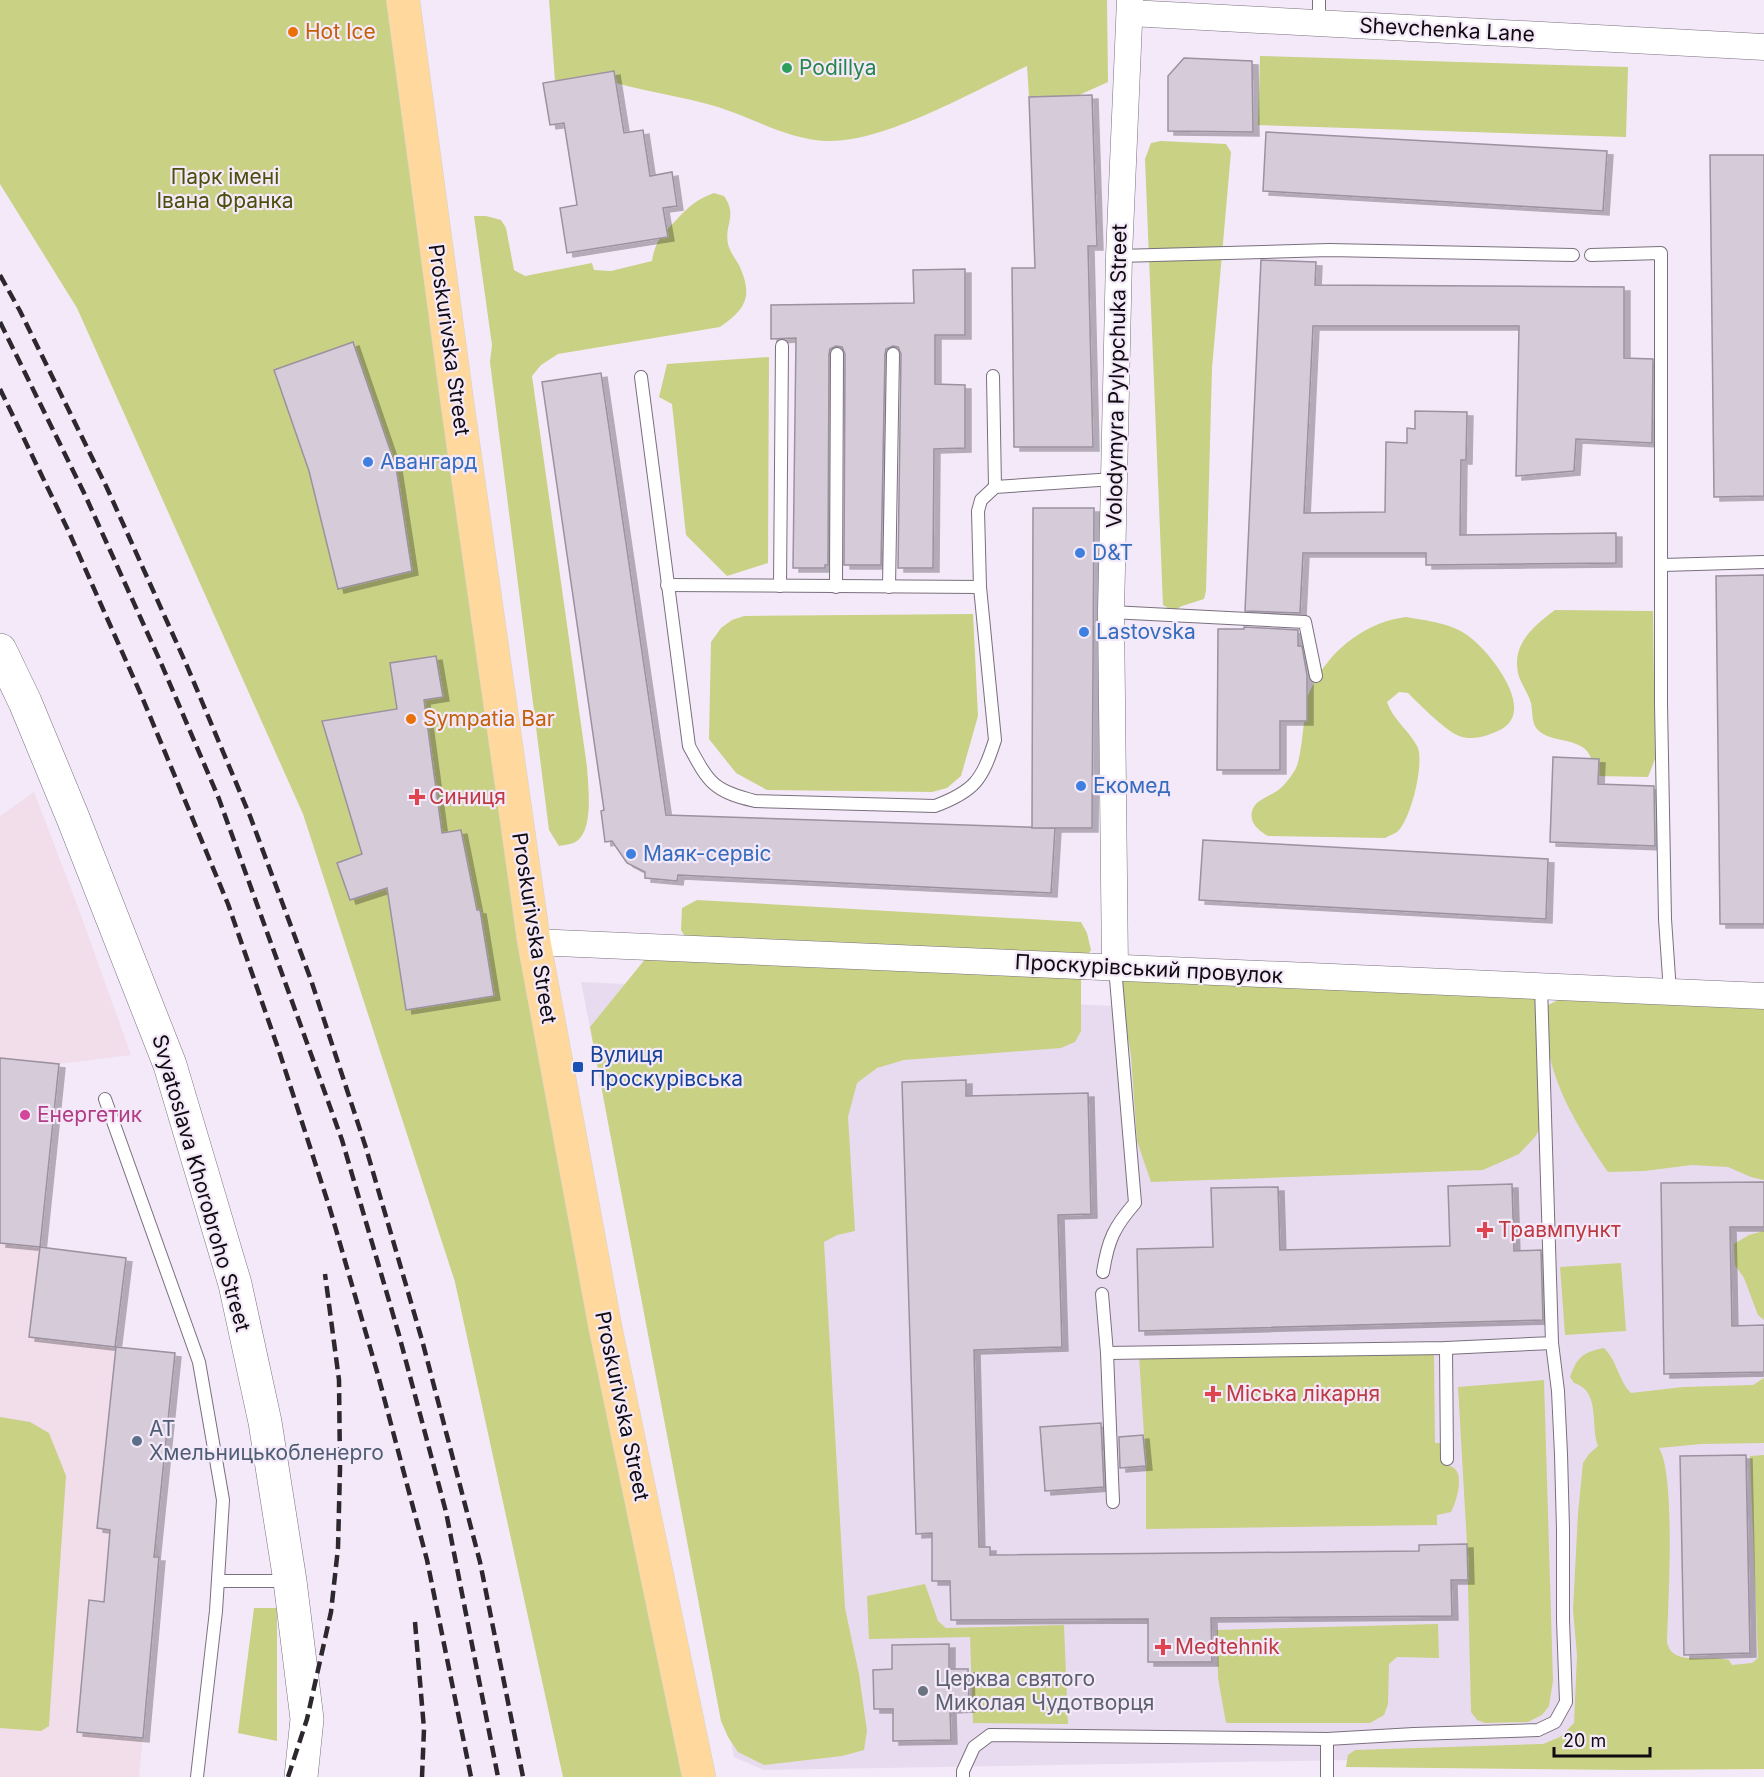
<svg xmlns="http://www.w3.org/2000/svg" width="1764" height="1777" viewBox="0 0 1764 1777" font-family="Inter,sans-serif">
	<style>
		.built { fill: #e9dbef }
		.industrial { fill: #f2ddeb }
		.green { fill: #c8d184 }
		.building { fill: #d5cbd9; stroke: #9b919f; stroke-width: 1.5; filter: url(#shadow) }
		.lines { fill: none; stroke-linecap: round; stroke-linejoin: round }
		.lane-casing { stroke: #79707d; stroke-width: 14 }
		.street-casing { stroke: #79707d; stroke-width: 27 }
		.secondary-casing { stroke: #79707d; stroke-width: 34 }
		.primary-casing { stroke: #d4d3d4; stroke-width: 34 }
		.lane { stroke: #fff; stroke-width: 12 }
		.street { stroke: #fff; stroke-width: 26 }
		.secondary { stroke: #fff; stroke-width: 33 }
		.primary { stroke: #fed89c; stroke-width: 33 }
		.rail { stroke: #2d282e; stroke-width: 4.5; stroke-dasharray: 12 6; stroke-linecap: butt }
		.food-dot { fill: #e8710a; stroke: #f4e9f9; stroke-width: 2 }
		.leisure-dot { fill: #2e9e5b; stroke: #f4e9f9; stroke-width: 2 }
		.shop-dot { fill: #3f7fe0; stroke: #f4e9f9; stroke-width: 2 }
		.health-dot { fill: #e0444e; stroke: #f4e9f9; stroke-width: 2 }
		.transit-dot { fill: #1a4fb4; stroke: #f4e9f9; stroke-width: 2 }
		.hotel-dot { fill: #d1479c; stroke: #f4e9f9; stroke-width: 2 }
		.service-dot { fill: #5c6f8a; stroke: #f4e9f9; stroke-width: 2 }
		.worship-dot { fill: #6b7280; stroke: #f4e9f9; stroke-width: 2 }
		.labels { text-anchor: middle; stroke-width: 4.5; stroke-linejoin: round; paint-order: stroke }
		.street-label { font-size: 21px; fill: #0f0b10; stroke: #f4e9f9 }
		.food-label { font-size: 21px; fill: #c56008; stroke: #f4e9f9; text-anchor: start }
		.leisure-label { font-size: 21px; fill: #27864d; stroke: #f4e9f9; text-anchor: start }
		.park-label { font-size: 21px; fill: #4a4f0c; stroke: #f4e9f9 }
		.shop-label { font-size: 21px; fill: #366cbe; stroke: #f4e9f9; text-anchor: start }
		.health-label { font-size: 21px; fill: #be3a42; stroke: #f4e9f9; text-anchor: start }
		.transit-label { font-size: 21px; fill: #164399; stroke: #f4e9f9; text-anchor: start }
		.hotel-label { font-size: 21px; fill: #b23c85; stroke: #f4e9f9; text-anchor: start }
		.service-label { font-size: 21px; fill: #4e5e75; stroke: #f4e9f9; text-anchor: start }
		.worship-label { font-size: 21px; fill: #5b616d; stroke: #f4e9f9; text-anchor: start }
	</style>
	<defs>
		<filter id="shadow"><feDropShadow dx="6" dy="4" stdDeviation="0" flood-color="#0004"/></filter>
	</defs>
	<rect width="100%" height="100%" fill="#f4e9f9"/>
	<polygon class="built" points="581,982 1764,1035 1764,1753 764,1770 734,1757"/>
	<polygon class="industrial" points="34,792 78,907 131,1055 59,1064 40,1247 126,1258 115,1347 175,1353 156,1534 159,1557 139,1777 0,1777 0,816"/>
	<g class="green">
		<polygon points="0,0 388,0 591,1329 682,1777 563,1777 455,1282 303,814 77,308 0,184"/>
		<path d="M549,0H1107L1108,82L1077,96L1029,97L1027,66C974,91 884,143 827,141C789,140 753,118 718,107C685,97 649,92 616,83L614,71L555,81Z"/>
		<polygon points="1260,56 1628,67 1626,137 1258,125"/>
		<polygon points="1161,141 1226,144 1231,152 1212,368 1206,591 1204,599 1182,606 1173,611 1163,605 1145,159 1151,143"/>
		<path d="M714,193L724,196C738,216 724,224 728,244C730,252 735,258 739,265C753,296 747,308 720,327L558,354L541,365L532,376L587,767C588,786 594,828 577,841C573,844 565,845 559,846L549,830L490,362L492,345L474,216H486L501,220L506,228L514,270L525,276L592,263L594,270L611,271L652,261C656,238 664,233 679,217C691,205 696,200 714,193Z"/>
		<polygon points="769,357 768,563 727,576 686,535 672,404 659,397 667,364"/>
		<path d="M1555,610L1653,611L1655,759L1648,777L1598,776C1594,769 1592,757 1587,751C1574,737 1550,743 1537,729C1531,722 1533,711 1531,703C1528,692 1520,683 1518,673C1512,643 1534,626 1555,610Z"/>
		<polygon points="973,614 978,716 961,776 947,788 932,792 767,790 736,773 709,739 711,642 721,628 732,620 744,616"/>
		<path d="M1406,617C1428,621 1453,623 1471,638C1489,652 1525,697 1511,720C1507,728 1496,732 1488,735C1478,738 1467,740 1457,735C1444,729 1419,704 1408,693L1399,692L1387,702C1393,720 1410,731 1418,748C1424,765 1411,820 1397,832C1394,834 1388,836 1385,838L1268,836C1259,831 1249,823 1252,811C1255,800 1268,797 1277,791C1284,786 1290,778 1295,770C1302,759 1304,714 1307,698C1309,692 1312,687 1315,681C1334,647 1367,622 1406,617Z"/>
		<polygon points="697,900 1081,922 1087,933 1091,950 1081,966 1081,1031 1075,1042 1061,1048 904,1060 877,1068 857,1083 848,1117 855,1231 837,1235 824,1242 845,1608 859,1674 867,1731 864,1750 842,1756 764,1765 738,1752 728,1737 721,1721 590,1027 655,947 692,948 681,930 682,908"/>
		<polygon points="1115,967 1541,986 1545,1120 1535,1137 1519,1154 1483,1170 1151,1182 1137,1141 1131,1055"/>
		<path d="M1562,998L1764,1007V1180L1751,1177L1728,1167L1692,1165L1644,1171L1608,1172C1586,1140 1560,1099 1551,1061C1546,1044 1549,1023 1548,1005Z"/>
		<polygon points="1764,1231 1764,1320 1758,1315 1744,1278 1735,1265 1734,1244 1749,1235"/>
		<polygon points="1621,1263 1626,1331 1565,1335 1560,1267"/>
		<path d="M1604,1348C1618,1362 1618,1380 1631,1393L1683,1387L1753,1385L1764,1378V1443L1701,1444L1659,1448C1676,1475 1668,1605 1667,1643C1669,1646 1669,1650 1672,1652C1682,1663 1714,1656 1729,1660L1732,1665L1752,1663L1758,1658L1750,1456L1764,1455V1769L1630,1770L1346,1767L1348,1755L1355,1750L1543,1744L1560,1737L1574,1723L1577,1655L1573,1610L1578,1513L1583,1463L1589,1454L1598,1446C1590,1425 1601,1391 1574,1383L1570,1377C1577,1357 1583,1352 1604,1348Z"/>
		<path d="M1434,1355L1435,1443H1442L1445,1464C1449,1466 1452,1466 1455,1469C1464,1477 1456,1503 1451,1512L1437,1515V1525L1146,1529V1466L1139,1356Z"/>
		<polygon points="1544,1380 1553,1681 1549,1706 1542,1715 1528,1722 1485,1723 1477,1720 1471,1712 1467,1544 1458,1387"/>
		<polygon points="0,1417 30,1422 49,1433 66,1476 50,1710 49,1726 41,1731 0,1728"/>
		<polygon points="925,1584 938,1621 946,1628 1064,1625 1068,1724 973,1723 970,1637 869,1639 867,1596"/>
		<polygon points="254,1608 277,1608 277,1741 238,1733"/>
		<polygon points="1438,1624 1439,1658 1397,1657 1389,1664 1388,1704 1384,1715 1370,1723 1226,1723 1218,1678 1217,1630"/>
	</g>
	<g class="building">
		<polygon points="1184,58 1252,61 1253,132 1168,131 1168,76"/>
		<polygon points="614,71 624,133 643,130 650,176 672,172 677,206 663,208 668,237 567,253 560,208 577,205 564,123 550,125 543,83"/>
		<polygon points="1092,95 1097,246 1088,246 1093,447 1014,447 1012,268 1035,268 1029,97"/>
		<polygon points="1266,132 1607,151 1603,211 1263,191"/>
		<polygon points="1710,155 1764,155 1764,496 1714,497"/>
		<polygon points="1261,260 1316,262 1315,285 1624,287 1624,358 1653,359 1652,443 1576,439 1574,471 1516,476 1519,326 1313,326 1304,513 1385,512 1386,442 1407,443 1407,428 1415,429 1415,411 1467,412 1466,460 1461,460 1460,535 1616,533 1616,563 1426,565 1426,553 1303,553 1300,613 1245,611"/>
		<polygon points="965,269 965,335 935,335 935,384 965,385 965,448 934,449 933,568 898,568 901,354 898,347 893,346 886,349 885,354 881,565 844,565 845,354 842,347 836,346 830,349 829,354 828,565 825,565 825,568 793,568 796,338 771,339 771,305 914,303 913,270"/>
		<polygon points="353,342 396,467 412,571 338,589 309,471 274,370"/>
		<polygon points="601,373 666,815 1055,828 1051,893 678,875 677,881 645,878 645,872 627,863 612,841 605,842 601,811 604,810 542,382"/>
		<polygon points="1033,508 1094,508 1092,828 1032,828"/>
		<polygon points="1764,575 1764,924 1720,924 1716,576"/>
		<polygon points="1244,627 1298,630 1298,646 1302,646 1307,675 1307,721 1280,721 1280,770 1217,770 1218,629 1244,629"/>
		<polygon points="436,656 443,697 424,700 442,833 461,830 477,910 480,910 494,996 406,1010 387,888 350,900 337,863 362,854 322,721 397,709 390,663"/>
		<polygon points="1553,757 1599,759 1598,784 1654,786 1655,846 1550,842"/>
		<polygon points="1203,840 1548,859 1546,919 1199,900"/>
		<polygon points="0,1058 59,1064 40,1247 0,1243"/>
		<polygon points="966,1080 966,1096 1088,1093 1091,1214 1058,1215 1062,1347 974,1350 979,1547 990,1547 990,1555 1419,1551 1419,1545 1467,1544 1468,1580 1451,1580 1452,1616 1211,1618 1212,1662 1148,1662 1148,1619 951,1620 950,1581 932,1581 932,1533 916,1534 902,1082"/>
		<polygon points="1764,1182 1764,1227 1730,1227 1732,1326 1764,1325 1764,1372 1664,1374 1661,1183"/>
		<polygon points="1512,1184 1514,1251 1541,1250 1543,1320 1139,1331 1137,1249 1213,1247 1211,1188 1278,1187 1280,1250 1450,1246 1448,1186"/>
		<polygon points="40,1247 126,1258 115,1347 29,1337"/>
		<polygon points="116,1347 175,1353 154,1557 159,1557 143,1738 77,1732 89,1600 104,1602 110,1530 97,1528"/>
		<polygon points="1101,1423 1104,1487 1045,1491 1040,1427"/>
		<polygon points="1143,1435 1146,1466 1120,1468 1119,1437"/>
		<polygon points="1746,1455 1750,1653 1684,1655 1680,1456"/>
		<polygon points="949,1644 949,1669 968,1669 969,1708 950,1709 951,1740 893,1741 893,1709 874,1709 873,1670 892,1669 892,1645"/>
	</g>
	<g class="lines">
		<g class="lane-casing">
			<g id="lane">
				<polyline points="1319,0 1319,23"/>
				<polyline points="1591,255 1661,253 1661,704 1665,919 1670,992"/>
				<polyline points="1119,256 1329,250 1573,255"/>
				<polyline points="993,376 995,487"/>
				<path d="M641,377L689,746C709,783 713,791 755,801L935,806C975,791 982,780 995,740L980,587L978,511L981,500L995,487L1114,479"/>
				<polyline points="1663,565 1764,562"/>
				<polyline points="667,585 980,587"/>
				<polyline points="780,586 782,346"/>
				<polyline points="836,587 837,354"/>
				<polyline points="889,587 893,354"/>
				<polyline points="1111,612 1305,622 1316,676"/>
				<polyline points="105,1099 199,1362 223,1500 216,1611 197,1777"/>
				<path d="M1103,1272C1108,1240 1114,1227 1135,1203L1115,967"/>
				<polyline points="1102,1294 1107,1353 1113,1502"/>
				<polyline points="1446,1348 1447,1459"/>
				<polyline points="1107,1353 1446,1348 1552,1343 1541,986"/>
				<polyline points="218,1581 289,1581"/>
				<polyline points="1327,1739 1414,1734 1538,1730 1555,1722 1566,1702 1563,1620 1563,1529 1561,1454 1558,1391 1552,1343"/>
				<polyline points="963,1777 963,1771 974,1747 990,1735 1327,1739 1327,1777"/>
			</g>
		</g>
		<g class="street-casing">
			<g id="street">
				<polyline points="1130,13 1764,47"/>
				<polyline points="534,942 1764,996"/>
				<polyline points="1115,967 1111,612 1119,256 1130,0"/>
			</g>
		</g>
		<g class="secondary-casing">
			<polyline id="secondary" points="0,650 25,702 73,818 170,1065 235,1284 265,1422 290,1581 307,1719 301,1777"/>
		</g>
		<g class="primary-casing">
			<polyline id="primary" points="403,0 457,401 534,942 605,1326 699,1777"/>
		</g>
		<use href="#lane" class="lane"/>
		<use href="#street" class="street"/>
		<use href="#secondary" class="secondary"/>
		<use href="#primary" class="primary"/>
		<g class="rail">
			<polyline points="0,275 20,311 107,488 187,666 250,816 311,980 366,1148 422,1340 480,1562 523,1777"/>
			<polyline points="0,322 85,495 161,663 219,799 342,1140 399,1335 446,1512 498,1777"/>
			<polyline points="0,389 68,530 142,697 228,904 280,1054 330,1209 378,1375 427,1560 471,1777"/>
			<polyline points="415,1622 424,1729 422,1777"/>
			<polyline points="288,1777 307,1719 331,1612 338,1548 340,1468 339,1380 325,1274"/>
		</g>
	</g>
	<g class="food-dot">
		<circle cx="293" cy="32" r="6"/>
		<circle cx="411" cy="719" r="6"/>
	</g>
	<circle class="leisure-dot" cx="787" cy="68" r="6"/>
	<g class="shop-dot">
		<circle cx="368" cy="462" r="6"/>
		<circle cx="1080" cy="553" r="6"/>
		<circle cx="1084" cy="632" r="6"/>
		<circle cx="1081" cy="786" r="6"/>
		<circle cx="631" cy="854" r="6"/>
	</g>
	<g class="health-dot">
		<path d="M414 788h6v6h6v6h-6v6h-6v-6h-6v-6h6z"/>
		<path d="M1482 1221h6v6h6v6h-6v6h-6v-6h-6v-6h6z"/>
		<path d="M1210 1385h6v6h6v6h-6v6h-6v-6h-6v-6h6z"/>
		<path d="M1160 1638h6v6h6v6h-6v6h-6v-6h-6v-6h6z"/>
	</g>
	<rect class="transit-dot" x="572" y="1061" width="12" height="12" rx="3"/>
	<circle class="hotel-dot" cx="25" cy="1115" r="6"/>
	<circle class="service-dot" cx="137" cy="1441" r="6"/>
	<circle class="worship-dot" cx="923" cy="1691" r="6"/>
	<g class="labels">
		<g class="street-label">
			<text transform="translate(1447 30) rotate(3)" y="7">Shevchenka Lane</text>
			<text transform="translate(449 340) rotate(82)" y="7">Proskurivska Street</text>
			<text transform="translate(1117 376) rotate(-89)" y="7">Volodymyra Pylypchuka Street</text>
			<text transform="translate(534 928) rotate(81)" y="7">Proskurivska Street</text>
			<text transform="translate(1149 969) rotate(3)" y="7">Проскурівський провулок</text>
			<text transform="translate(201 1183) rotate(74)" y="7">Svyatoslava Khorobroho Street</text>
			<text transform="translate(622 1406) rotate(78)" y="7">Proskurivska Street</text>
		</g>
		<g class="food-label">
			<text x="305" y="39">Hot Ice</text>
			<text x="423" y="726">Sympatia Bar</text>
		</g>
		<g class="leisure-label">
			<text x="799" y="75">Podillya</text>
		</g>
		<g class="park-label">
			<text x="225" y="184">Парк імені<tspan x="225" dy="24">Івана Франка</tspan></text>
		</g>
		<g class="shop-label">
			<text x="380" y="469">Авангард</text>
			<text x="1092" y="560">D&amp;T</text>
			<text x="1096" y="639">Lastovska</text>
			<text x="1093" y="793">Екомед</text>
			<text x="643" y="861">Маяк-сервіс</text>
		</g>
		<g class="health-label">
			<text x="429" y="804">Синиця</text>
			<text x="1498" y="1237">Травмпункт</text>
			<text x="1226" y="1401">Міська лікарня</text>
			<text x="1175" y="1654">Medtehnik</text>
		</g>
		<g class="transit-label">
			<text x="590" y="1062">Вулиця<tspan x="590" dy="24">Проскурівська</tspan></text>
		</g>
		<g class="hotel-label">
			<text x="37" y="1122">Енергетик</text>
		</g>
		<g class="service-label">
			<text x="149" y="1436">АТ<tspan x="149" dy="24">Хмельницькобленерго</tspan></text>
		</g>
		<g class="worship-label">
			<text x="935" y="1686">Церква святого<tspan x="935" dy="24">Миколая Чудотворця</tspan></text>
		</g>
	</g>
	<path d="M1554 1747v9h96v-9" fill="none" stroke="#0f0b10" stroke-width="3"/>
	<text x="1563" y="1747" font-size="18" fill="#0f0b10" stroke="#f4e9f9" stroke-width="4.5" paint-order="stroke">20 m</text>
</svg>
